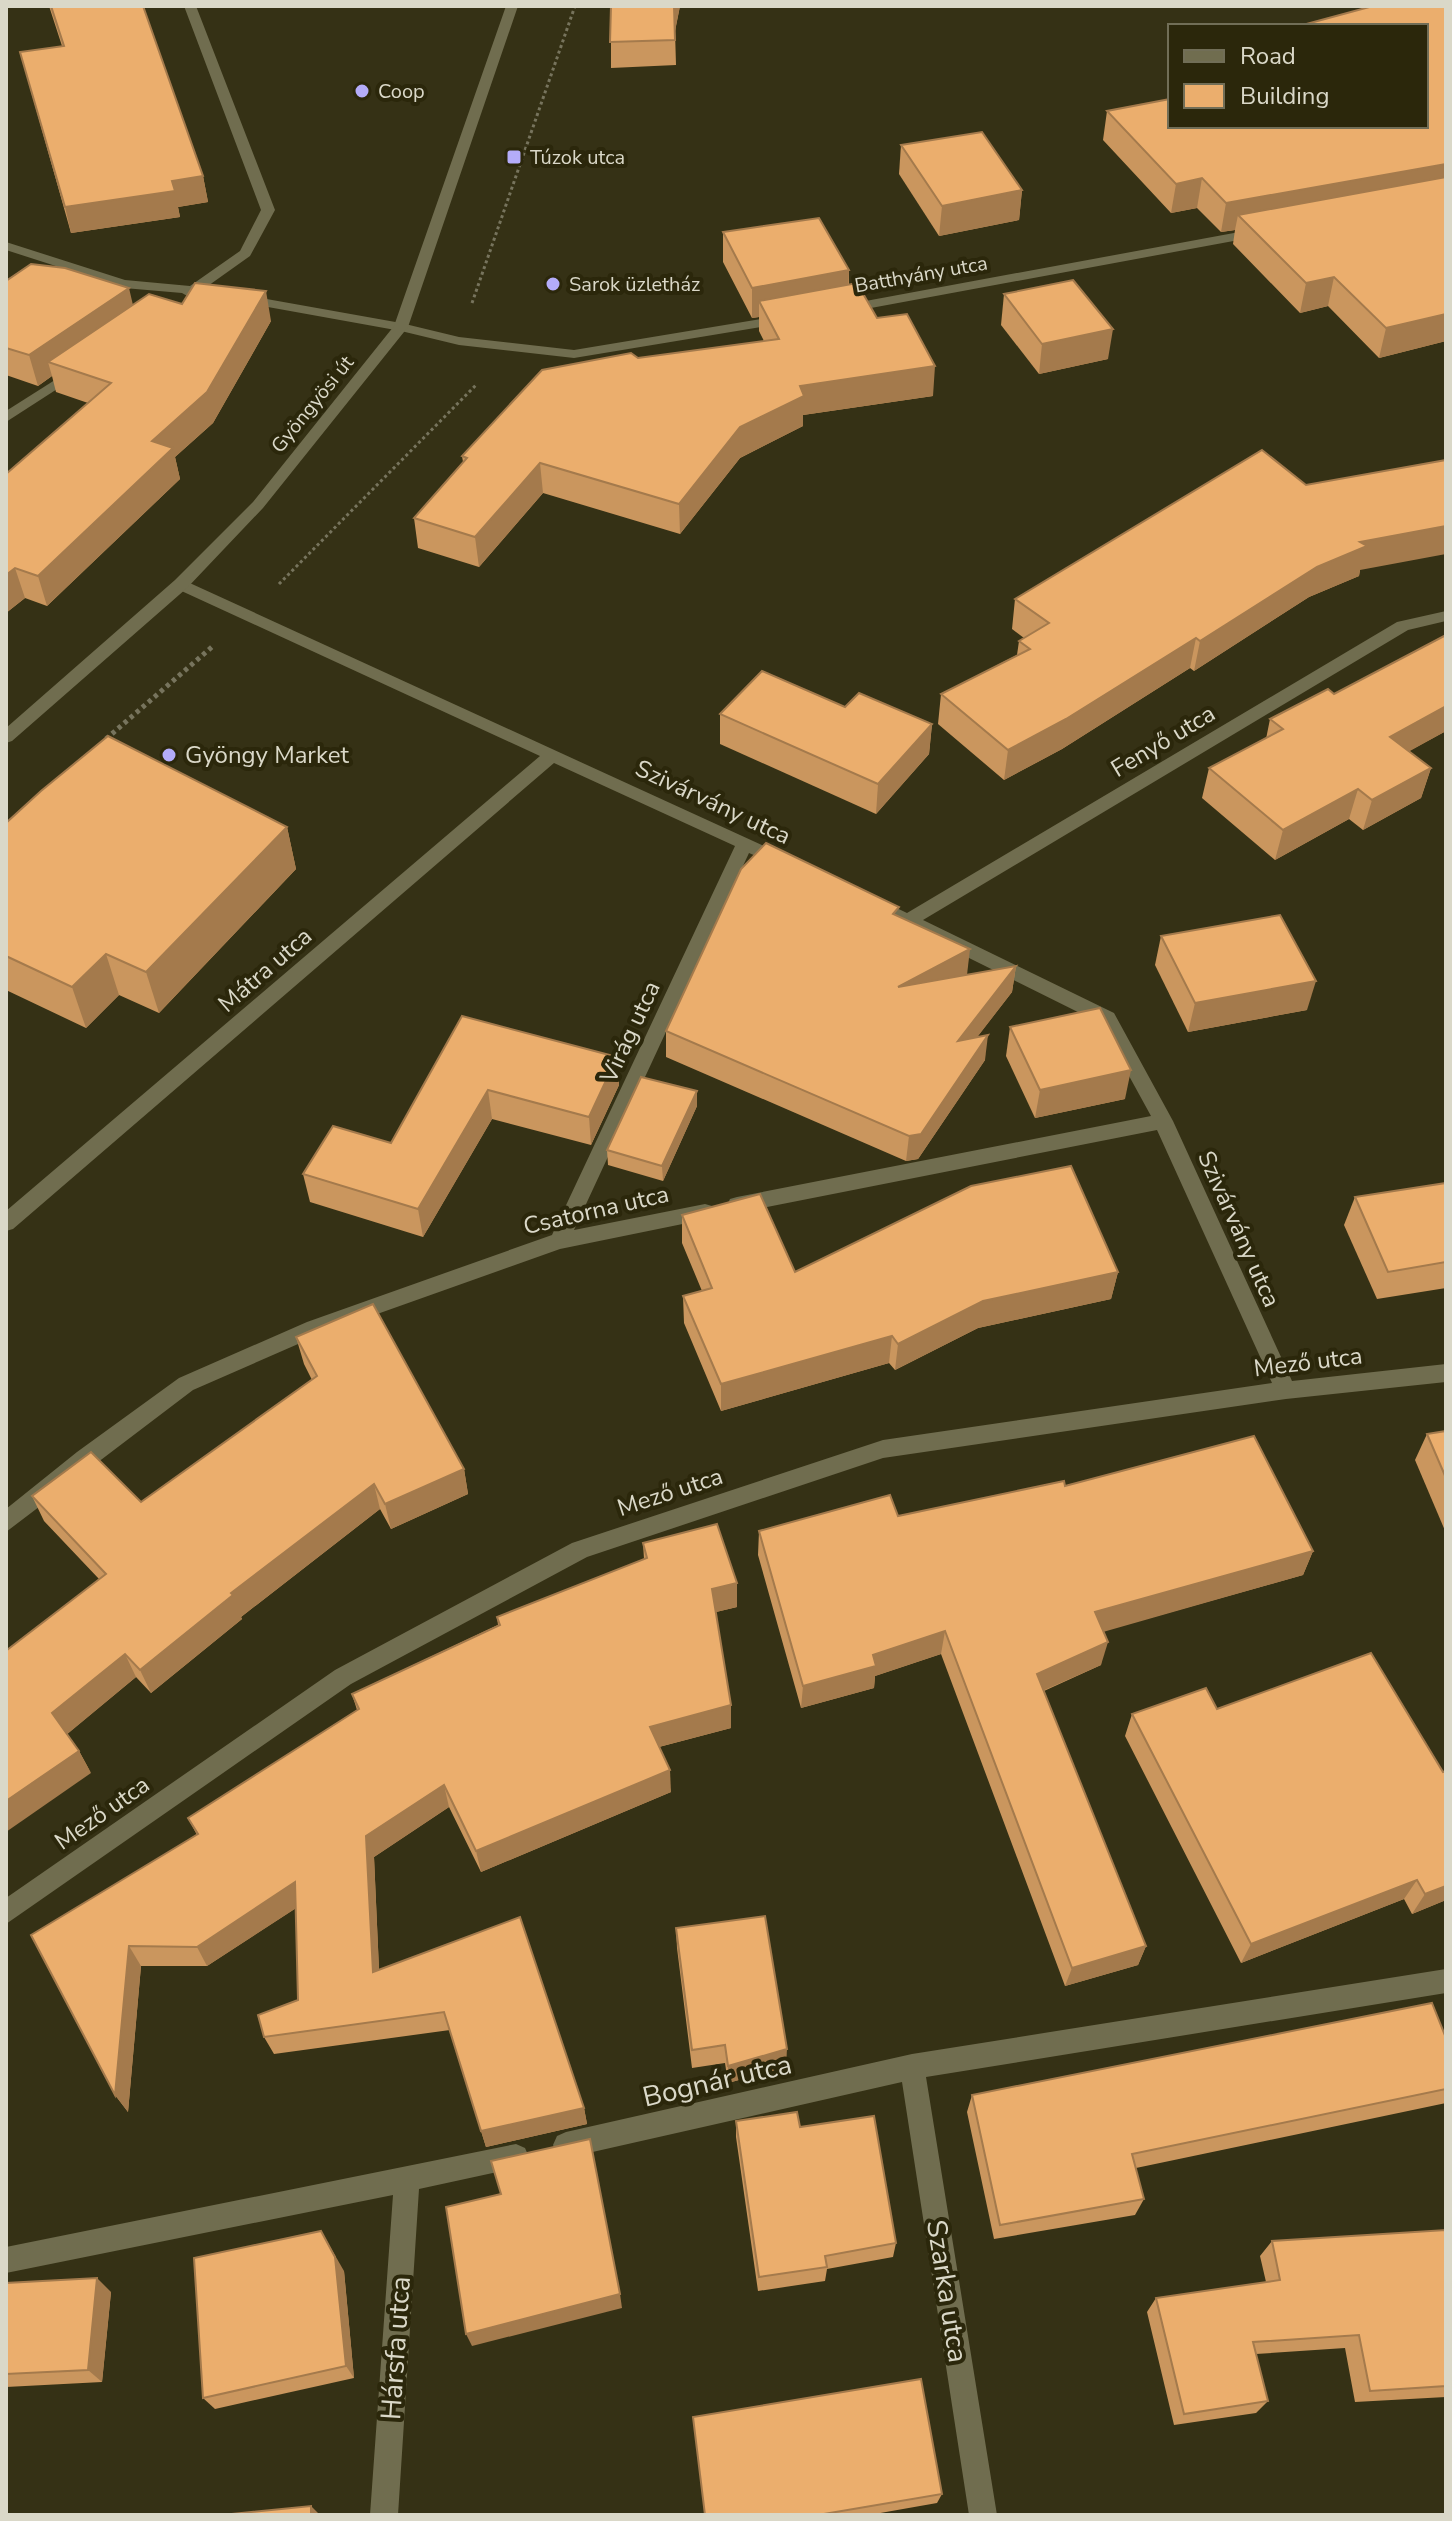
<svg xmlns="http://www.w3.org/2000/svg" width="1452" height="2521" viewBox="0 0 1452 2521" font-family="'Nunito Sans',sans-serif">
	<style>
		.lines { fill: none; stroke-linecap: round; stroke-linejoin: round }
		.path-far1 { stroke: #77745d; stroke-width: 3; stroke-dasharray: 3 3; stroke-linecap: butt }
		.path { stroke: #77745d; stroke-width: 5; stroke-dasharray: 4 4; stroke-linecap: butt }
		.minor { fill: #706d4f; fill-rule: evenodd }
		.tertiary { fill: #706d4f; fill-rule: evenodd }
		.wall { fill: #ca965e }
		.shaded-wall { fill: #a47a4c }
		.building { fill: #ebae6d; stroke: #a47a4c; stroke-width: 2 }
		.poi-dot { fill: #b4acf9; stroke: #2b270b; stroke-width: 3 }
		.labels { text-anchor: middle; stroke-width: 8; stroke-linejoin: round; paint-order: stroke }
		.far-poi-label { font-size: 20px; fill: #dad8c8; stroke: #2b270b; text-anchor: start }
		.far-street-label { font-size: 20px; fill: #dad8c8; stroke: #2b270b }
		.street-label { font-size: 24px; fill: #dad8c8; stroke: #2b270b }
		.poi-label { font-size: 24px; fill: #dad8c8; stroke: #2b270b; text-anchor: start }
		.near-street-label { font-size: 28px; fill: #dad8c8; stroke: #2b270b }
	</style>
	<rect width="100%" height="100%" fill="#353115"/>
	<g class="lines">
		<g class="path-far1">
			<polyline points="472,303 575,6"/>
			<polyline points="279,584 477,384"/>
		</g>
		<polyline class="path" points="106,739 213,646"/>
		<g class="minor">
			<polygon points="184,6 196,6 275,210 250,256 205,288 401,323 459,337 574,350 785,315 792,319 785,323 574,358 459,345 401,331 196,294 189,297 182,293 124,288 6,250 6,242 125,280 190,286 240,251 261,210"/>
			<polygon points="1261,228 1268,232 1266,235 844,313 837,309 844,305"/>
			<polygon points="77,366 82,367 82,373 6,422 6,411"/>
			<polygon points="181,579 790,858 793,862 784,868 749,853 574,1230 705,1204 712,1206 715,1212 712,1218 560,1249 321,1334 193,1390 6,1532 6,1509 77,1452 179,1378 307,1322 552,1235 735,846 554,763 13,1229 6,1231 6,1211 540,756 175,588 173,584"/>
			<polygon points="1446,611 1446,621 1408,630 923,920 1114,1013 1173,1121 1292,1381 1446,1364 1446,1382 1286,1399 883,1458 587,1557 351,1684 6,1924 6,1898 335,1670 572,1543 883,1440 1272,1383 1157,1130 737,1213 730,1211 727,1205 730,1199 737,1197 1151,1116 1100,1023 868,908 865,904 868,900 880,900 907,913 1397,622"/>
			<polygon points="1446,1969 1446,1993 926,2077 997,2515 969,2515 902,2082 566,2158 557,2154 553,2145 557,2136 566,2132 912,2054"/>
			<polygon points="516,2144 525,2148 529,2157 525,2166 419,2189 398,2515 370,2515 393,2195 6,2273 6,2247"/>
		</g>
		<polygon class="tertiary" points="506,6 518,6 408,327 263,508 187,588 12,741 6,743 6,728 175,580 253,502 394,326"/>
	</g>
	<g class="wall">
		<polygon points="49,6 143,6 203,176 208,202 178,207 180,217 71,233 20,52 62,46"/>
		<polygon points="611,6 680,6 675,31 676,65 611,68"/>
		<polygon points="1107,111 1446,341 1379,358 1328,306 1300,313 1233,244 1235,230 1221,232 1197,208 1171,213 1103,140"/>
		<polygon points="901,145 1022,190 1019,220 939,236 899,174"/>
		<polygon points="723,232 849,270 849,285 877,318 933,396 803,415 803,426 740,458 680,534 543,493 479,567 418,548 414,518 463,462 462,456 638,358 764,341 759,331 759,317 752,318 723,262"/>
		<polygon points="6,281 133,304 182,304 271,321 213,423 175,457 180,479 47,606 25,598 6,613 6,474 88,403 56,392 52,376 38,386 6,375"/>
		<polygon points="1004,294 1108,359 1039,374 1001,325"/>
		<polygon points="1360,570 1359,576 1309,597 1194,671 1190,668 1062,749 1004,780 938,724 941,694 1017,655 1019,641 1024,638 1012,629 1015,599"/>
		<polygon points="1446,635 1446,731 1409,751 1431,768 1421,798 1363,830 1349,819 1275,860 1202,798 1209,768 1266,739 1270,719 1334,694"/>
		<polygon points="845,707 932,724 929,754 876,814 720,744 720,714"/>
		<polygon points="6,823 287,827 296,869 159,1013 119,995 86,1028 6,990"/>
		<polygon points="898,916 967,975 1016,966 1012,992 977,1037 985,1060 918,1159 906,1161 666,1057 666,1031"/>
		<polygon points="1161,936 1307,1010 1188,1032 1155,965"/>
		<polygon points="462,1016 617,1057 619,1085 591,1145 492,1119 423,1237 310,1202 303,1174 391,1143"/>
		<polygon points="1010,1027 1125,1099 1035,1118 1006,1056"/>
		<polygon points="697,1091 697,1106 663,1181 608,1165 607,1150"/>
		<polygon points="1446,1183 1446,1288 1377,1299 1344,1225 1355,1197"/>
		<polygon points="682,1215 795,1272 1118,1272 1111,1299 978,1328 895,1370 889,1363 721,1411 684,1323 683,1296 702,1291 682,1243"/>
		<polygon points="296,1337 464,1469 468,1494 391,1529 380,1509 241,1617 242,1619 151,1693 136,1677 67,1734 79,1751 91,1773 7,1650 99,1579 44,1521 32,1496 141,1502 312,1380 304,1364"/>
		<polygon points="1446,1431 1446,1533 1415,1460 1427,1434"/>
		<polygon points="1065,1486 1313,1551 1303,1575 1103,1631 1101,1665 1044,1691 1146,1946 1138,1965 1065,1986 941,1654 875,1676 874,1688 801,1708 758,1555 759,1531 898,1516"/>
		<polygon points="643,1543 737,1607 716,1612 731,1705 731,1728 659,1747 671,1792 481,1872 449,1807 374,1857 379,1970 520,1917 584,2108 587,2124 486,2147 450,2030 274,2054 264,2037 298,2000 296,1908 207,1966 141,1966 128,2112 115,2095 31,1935 197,1835 188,1818 357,1710 352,1694 498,1625 497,1617 644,1559"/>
		<polygon points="1217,1709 1443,1772 1446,1771 1446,1900 1412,1914 1404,1899 1241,1963 1125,1736 1132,1714"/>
		<polygon points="676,1928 786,2067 728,2083 725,2063 692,2068 677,1948"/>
		<polygon points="1446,2038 1446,2103 1136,2168 1144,2199 1135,2215 994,2239 967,2112 972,2095"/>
		<polygon points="736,2121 800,2127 896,2243 893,2257 827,2269 825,2281 758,2291 736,2137"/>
		<polygon points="1446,2230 1446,2397 1355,2402 1345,2348 1256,2354 1268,2401 1256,2413 1174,2425 1147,2312 1156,2298 1266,2282 1260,2256 1272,2241"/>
		<polygon points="344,2271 354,2378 215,2409 203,2398"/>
		<polygon points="6,2283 111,2292 102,2382 6,2387"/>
		<polygon points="693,2417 942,2494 937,2503 869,2515 705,2515"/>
	</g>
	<g class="shaded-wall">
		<polygon points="674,6 680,6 675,31"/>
		<polygon points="1446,164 1446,192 1238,215 1235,230 1221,232 1226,203"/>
		<polygon points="203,176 208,202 178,207 180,217 71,233 65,207 172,181"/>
		<polygon points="1202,178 1197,208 1171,213 1176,184"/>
		<polygon points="1022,190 1019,220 939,236 942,206"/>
		<polygon points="849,270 848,300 759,301 759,317 752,318 752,288"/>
		<polygon points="1334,277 1328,306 1300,313 1306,283"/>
		<polygon points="129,288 136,318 48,362 52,376 38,386 29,355"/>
		<polygon points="266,291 271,321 213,423 175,457 180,479 47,606 38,576 152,441"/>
		<polygon points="1446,314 1446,341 1379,358 1386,328"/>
		<polygon points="1113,329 1108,359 1039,374 1042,344"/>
		<polygon points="935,366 933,396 803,415 803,426 740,458 680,534 679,504 740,427 800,386"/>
		<polygon points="540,463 543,493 479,567 475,537"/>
		<polygon points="1446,526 1446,554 1360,570 1359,576 1309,597 1194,671 1200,641 1317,567 1360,542"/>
		<polygon points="15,568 25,598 6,613 6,575"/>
		<polygon points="1196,638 1190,668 1062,749 1004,780 1008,750"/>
		<polygon points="1446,706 1446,731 1381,767 1390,737"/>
		<polygon points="932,724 929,754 876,814 878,784"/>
		<polygon points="1431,768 1421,798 1363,830 1372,800"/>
		<polygon points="1358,789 1349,819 1275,860 1283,830"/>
		<polygon points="287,827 296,869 159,1013 146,972"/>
		<polygon points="970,949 967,975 898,987"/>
		<polygon points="106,954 119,995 86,1028 72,987"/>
		<polygon points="1016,966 1012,992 955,1066 958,1041"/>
		<polygon points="1316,981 1307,1010 1188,1032 1195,1003"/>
		<polygon points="988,1035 985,1060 918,1159 906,1161 909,1136"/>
		<polygon points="617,1057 619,1085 591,1145 589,1117"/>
		<polygon points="1131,1070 1125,1099 1035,1118 1040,1090"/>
		<polygon points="488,1090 492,1119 423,1237 418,1209"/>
		<polygon points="697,1091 697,1106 663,1181 662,1166"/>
		<polygon points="1118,1272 1111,1299 978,1328 895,1370 898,1344 983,1301"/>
		<polygon points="892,1336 889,1363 721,1411 721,1384"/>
		<polygon points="464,1469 468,1494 391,1529 385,1504"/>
		<polygon points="374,1484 380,1509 241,1617 242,1619 151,1693 140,1670 231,1593"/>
		<polygon points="1313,1551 1303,1575 1089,1636 1095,1612"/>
		<polygon points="737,1583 737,1607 712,1613 712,1589"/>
		<polygon points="945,1631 941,1654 875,1676 874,1688 801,1708 803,1686 873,1655"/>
		<polygon points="1108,1642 1101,1665 1031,1696 1037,1674"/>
		<polygon points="125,1654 136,1677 65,1736 52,1713"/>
		<polygon points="731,1705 731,1728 651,1749 650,1727"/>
		<polygon points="79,1751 91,1773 6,1832 6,1801"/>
		<polygon points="670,1770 671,1792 481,1872 476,1851"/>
		<polygon points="444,1785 449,1807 374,1857 380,1991 373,1972 366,1836"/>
		<polygon points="1417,1880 1404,1899 1241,1963 1251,1944"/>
		<polygon points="295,1882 304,1903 207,1966 197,1947"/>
		<polygon points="1446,1886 1446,1900 1412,1914 1425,1894"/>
		<polygon points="129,1946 141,1966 128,2112 115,2095"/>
		<polygon points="1146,1946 1138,1965 1065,1986 1072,1968"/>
		<polygon points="787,2049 786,2067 728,2083 728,2066"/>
		<polygon points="584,2108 587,2124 486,2147 481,2131"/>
		<polygon points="321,2231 344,2271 354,2378 346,2366"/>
		<polygon points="97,2278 111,2292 102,2382 88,2370"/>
		<polygon points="620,2294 622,2308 472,2346 466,2334"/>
		<polygon points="311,2506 320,2515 311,2515"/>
	</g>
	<g class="building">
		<polygon points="51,6 143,6 203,176 172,181 175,191 65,207 20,52 64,46"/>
		<polygon points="611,6 674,6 675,40 610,42"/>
		<polygon points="1373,6 1446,6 1446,164 1226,203 1202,178 1176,184 1107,111 1170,99 1170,126 1426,126 1426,26 1299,26"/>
		<polygon points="982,132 1022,190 942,206 901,145"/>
		<polygon points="1446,177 1446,314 1386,328 1334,277 1306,283 1238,215"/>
		<polygon points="819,218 849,270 752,288 723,232"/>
		<polygon points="31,264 65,268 129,288 29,355 6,348 6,281"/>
		<polygon points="1073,280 1113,329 1042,344 1004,294"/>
		<polygon points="195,283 266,291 207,392 152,441 173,448 38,576 15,568 6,575 6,474 111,383 48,362 149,294 182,304"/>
		<polygon points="857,283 877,318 907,314 935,366 800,386 804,396 740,427 679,504 540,463 475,537 414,518 467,458 462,456 542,370 631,353 638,358 779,339 759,301"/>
		<polygon points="1262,450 1306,485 1446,460 1446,526 1360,542 1367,546 1317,567 1200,641 1196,638 1066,719 1008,750 941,694 1030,649 1019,641 1049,623 1015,599"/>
		<polygon points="1446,635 1446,706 1390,737 1431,768 1372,800 1358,789 1283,830 1209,768 1283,729 1270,719 1328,689 1334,694"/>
		<polygon points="762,671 845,707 859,693 932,724 878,784 720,714"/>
		<polygon points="108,736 287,827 146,972 106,954 72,987 6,956 6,823 41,791"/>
		<polygon points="766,843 899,907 893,914 970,949 898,987 1016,966 958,1041 988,1035 921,1134 909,1136 666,1031 741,869"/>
		<polygon points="1280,915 1316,981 1195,1003 1161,936"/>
		<polygon points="1100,1008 1131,1070 1040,1090 1010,1027"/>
		<polygon points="462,1016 617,1057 589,1117 488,1090 418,1209 303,1174 333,1126 391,1143"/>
		<polygon points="641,1077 697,1091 662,1166 607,1150"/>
		<polygon points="1071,1166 1118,1272 983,1301 898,1344 892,1336 721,1384 683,1296 712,1288 682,1215 760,1194 795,1272 971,1186"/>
		<polygon points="1446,1183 1446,1262 1388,1272 1355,1197"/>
		<polygon points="373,1304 464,1469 385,1504 374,1484 231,1593 233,1595 140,1670 125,1654 52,1713 79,1751 6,1801 6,1648 7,1650 106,1574 32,1496 91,1452 141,1502 317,1376 296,1337"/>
		<polygon points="1446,1431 1446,1478 1427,1434"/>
		<polygon points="1254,1436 1313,1551 1095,1612 1108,1642 1037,1674 1146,1946 1072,1968 945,1631 873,1655 876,1666 803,1686 759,1531 890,1495 898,1516 1064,1481 1065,1486"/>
		<polygon points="717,1524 737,1583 712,1589 731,1705 650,1727 670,1770 476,1851 444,1785 366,1836 373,1972 520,1917 584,2108 481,2131 444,2012 264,2037 258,2015 298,2000 295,1882 197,1947 129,1946 115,2095 31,1935 198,1834 188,1818 359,1709 352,1694 500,1625 497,1617 647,1558 643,1543"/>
		<polygon points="1371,1653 1443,1772 1446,1771 1446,1886 1425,1894 1417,1880 1251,1944 1132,1714 1206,1688 1217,1709"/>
		<polygon points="765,1916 787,2049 728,2066 725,2045 692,2050 676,1928"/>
		<polygon points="1432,2003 1446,2038 1446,2089 1132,2154 1144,2199 1000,2225 972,2095"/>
		<polygon points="797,2112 800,2127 874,2116 896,2243 825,2256 827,2267 759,2277 736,2121"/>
		<polygon points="590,2139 620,2294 466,2334 446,2207 501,2194 491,2161"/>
		<polygon points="1446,2230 1446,2386 1370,2391 1359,2335 1253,2342 1268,2401 1184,2414 1156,2298 1280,2280 1272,2241"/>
		<polygon points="321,2231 335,2257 346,2366 203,2398 194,2258"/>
		<polygon points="97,2278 88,2370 6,2374 6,2283"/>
		<polygon points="921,2379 942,2494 818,2515 705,2515 693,2417"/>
		<polygon points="311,2506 311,2515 222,2515"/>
	</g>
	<g class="poi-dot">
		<circle cx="362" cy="91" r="8"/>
		<rect x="506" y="149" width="16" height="16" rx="4"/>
		<circle cx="553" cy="284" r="8"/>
		<circle cx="169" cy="755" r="8"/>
	</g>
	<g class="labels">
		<g class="far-poi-label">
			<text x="378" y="98">Coop</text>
			<text x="530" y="164">Túzok utca</text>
			<text x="569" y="291">Sarok üzletház</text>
		</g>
		<g class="far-street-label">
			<text transform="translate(921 274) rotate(-10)" y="7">Batthyány utca</text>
			<text transform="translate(312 404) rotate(-51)" y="7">Gyöngyösi út</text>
		</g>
		<g class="street-label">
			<text transform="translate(1163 741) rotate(-31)" y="8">Fenyő utca</text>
			<text transform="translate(713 802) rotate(25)" y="8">Szivárvány utca</text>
			<text transform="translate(265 970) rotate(-41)" y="8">Mátra utca</text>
			<text transform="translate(630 1032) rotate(-65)" y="8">Virág utca</text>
			<text transform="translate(596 1210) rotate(-13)" y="8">Csatorna utca</text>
			<text transform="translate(1239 1229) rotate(66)" y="8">Szivárvány utca</text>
			<text transform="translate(1308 1362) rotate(-7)" y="8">Mező utca</text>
			<text transform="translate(670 1492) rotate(-18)" y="8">Mező utca</text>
			<text transform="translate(102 1813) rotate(-35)" y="8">Mező utca</text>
		</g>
		<g class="poi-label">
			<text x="185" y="763">Gyöngy Market</text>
		</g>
		<g class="near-street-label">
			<text transform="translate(717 2080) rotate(-13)" y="10">Bognár utca</text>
			<text transform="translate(948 2291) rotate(81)" y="10">Szarka utca</text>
			<text transform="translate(395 2348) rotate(-86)" y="10">Hársfa utca</text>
		</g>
	</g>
	<rect width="1452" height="2521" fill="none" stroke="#dad8c8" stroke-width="16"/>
	<rect x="1168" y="24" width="260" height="104" fill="#2b270b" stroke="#716e57" stroke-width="2"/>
	<rect x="1184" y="50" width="40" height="12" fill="#706d4f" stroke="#716e57" stroke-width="2"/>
	<text x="1240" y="64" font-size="24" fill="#dad8c8">Road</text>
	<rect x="1184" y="84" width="40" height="24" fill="#ebae6d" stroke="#716e57" stroke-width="2"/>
	<text x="1240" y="104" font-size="24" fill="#dad8c8">Building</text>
</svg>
